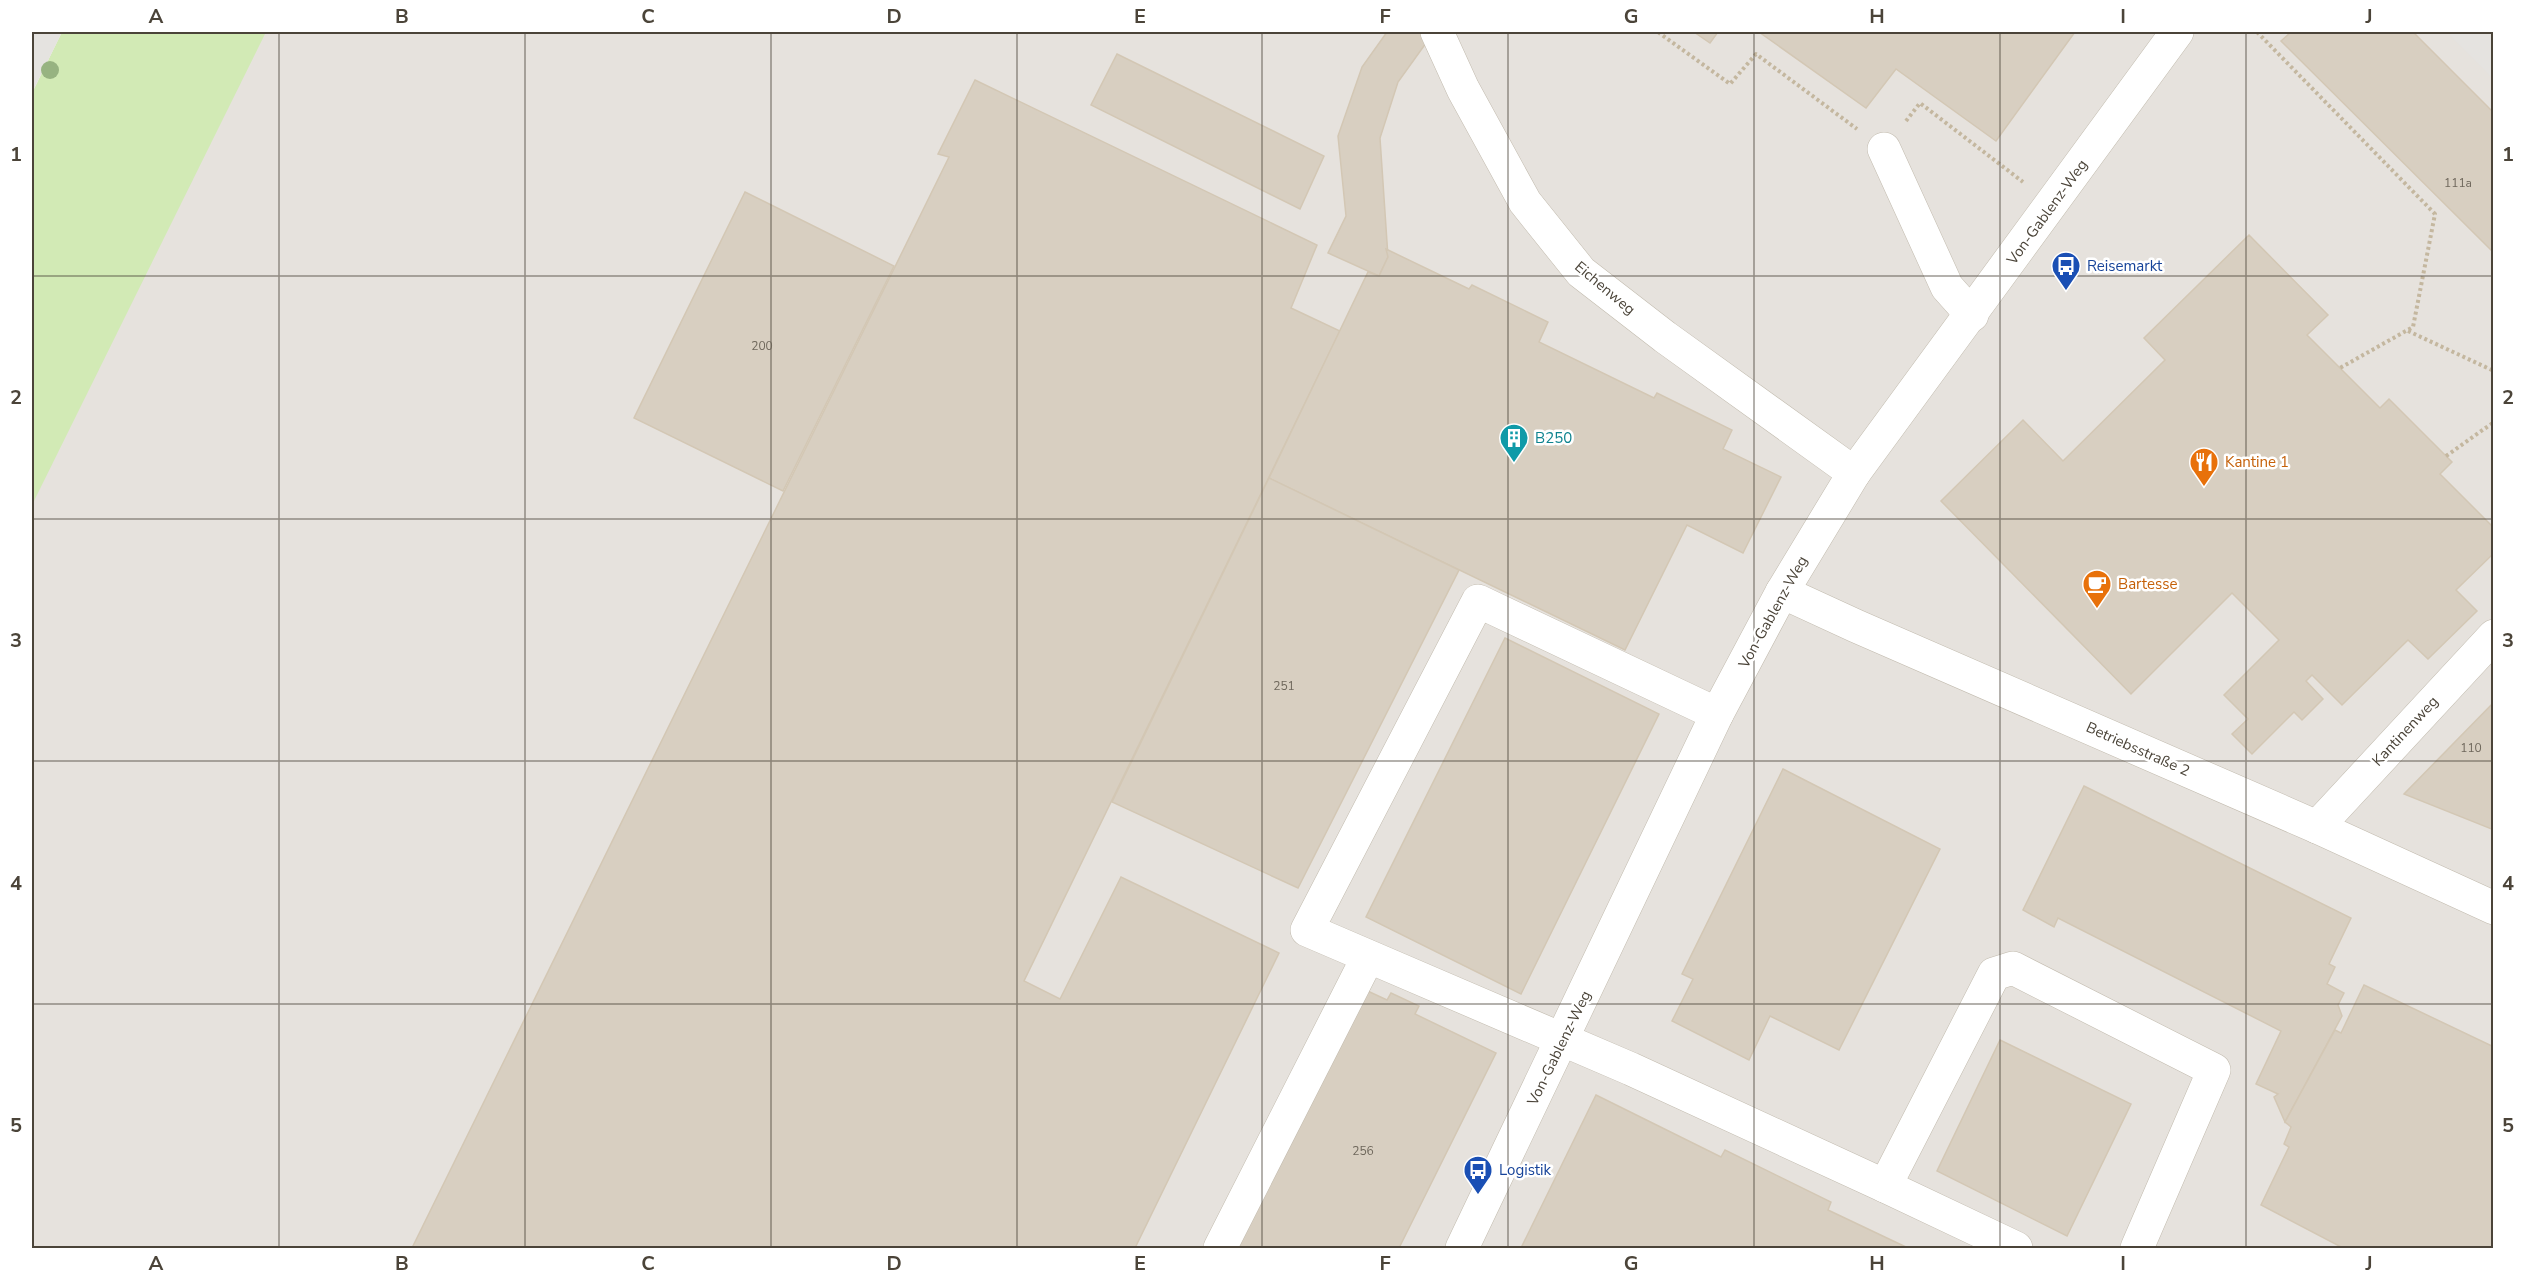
<svg xmlns="http://www.w3.org/2000/svg" width="2525" height="1280" viewBox="0 0 2525 1280" font-family="'Nunito Sans',sans-serif">
	<style>
		.industrial { fill: #e6e2dd }
		.green { fill: #d2eab5 }
		.parking { fill: #e5e3e0 }
		.building { fill: #d8cfc1; stroke: #d3c7b4; stroke-width: 1.5 }
		.lines { fill: none; stroke-linecap: round; stroke-linejoin: round }
		.minor-casing { stroke: #c2bbae; stroke-width: 34 }
		.path { stroke: #c4b79f; stroke-width: 4; stroke-dasharray: 3 3; stroke-linecap: butt }
		.minor { stroke: #fff; stroke-width: 33 }
		.tree { fill: #97b381 }
		.grid { fill: none; stroke: #4b4439; stroke-width: 1.5; stroke-opacity: 0.55 }
		.labels { text-anchor: middle; stroke-width: 5; stroke-linejoin: round; paint-order: stroke }
		.number-label { font-size: 12px; fill: #6e675b }
		.street-label { font-size: 15px; fill: #4b4439; stroke: #fff }
		.transit-label { font-size: 15px; fill: #164399; stroke: #fff; text-anchor: start }
		.culture-label { font-size: 15px; fill: #0d838f; stroke: #fff; text-anchor: start }
		.food-label { font-size: 15px; fill: #c56008; stroke: #fff; text-anchor: start }
		.neatline { fill: none; stroke: #4b4439; stroke-width: 2 }
		.grid-label { font-size: 20px; text-anchor: middle; font-weight: bold; fill: #4b4439 }
	</style>
	<rect width="100%" height="100%" fill="#f6f3ec"/>
	<polygon class="industrial" points="116,32 2493,32 2493,1248 32,1248 32,203"/>
	<polygon class="green" points="62,32 266,32 32,505 32,93"/>
	<g class="parking">
		<polygon points="32,32 62,32 32,93"/>
		<polygon points="2447,32 2493,32 2493,79"/>
	</g>
	<g class="building">
		<polygon points="1387,32 1434,32 1398,82 1380,138 1388,257 1379,276 1328,253 1346,216 1338,136 1362,67"/>
		<polygon points="1694,32 1718,32 1710,43"/>
		<polygon points="1759,32 2075,32 1996,141 1896,69 1866,108"/>
		<polygon points="2291,32 2413,32 2494,113 2494,253 2281,41"/>
		<polygon points="1117,54 1324,156 1300,209 1091,105"/>
		<polygon points="975,80 1317,245 1291,308 1340,331 1024,981 1060,999 1121,877 1279,953 1135,1248 412,1248 949,157 938,154"/>
		<polygon points="745,192 894,266 783,491 634,418"/>
		<polygon points="2249,235 2328,315 2307,335 2380,408 2389,399 2452,462 2440,474 2494,528 2494,553 2456,590 2477,611 2428,659 2408,640 2342,705 2312,675 2306,681 2323,699 2302,720 2294,712 2252,754 2232,734 2248,719 2224,695 2279,640 2232,593 2131,694 1941,501 2023,420 2063,461 2165,360 2144,338"/>
		<polygon points="1386,249 1469,289 1472,285 1548,322 1539,342 1654,398 1657,393 1732,430 1723,449 1781,477 1743,553 1687,525 1625,650 1269,478 1368,272 1379,276 1388,257"/>
		<polygon points="1269,478 1459,570 1298,888 1112,802"/>
		<polygon points="1505,638 1659,714 1521,994 1366,917"/>
		<polygon points="2494,702 2494,830 2404,794"/>
		<polygon points="1783,769 1940,849 1839,1050 1770,1016 1749,1060 1672,1021 1693,979 1682,974"/>
		<polygon points="2084,786 2351,918 2329,964 2335,967 2327,984 2344,993 2338,1005 2342,1016 2285,1122 2274,1097 2278,1094 2256,1084 2281,1031 2058,918 2054,927 2023,910"/>
		<polygon points="2364,985 2494,1047 2494,1248 2343,1248 2261,1205 2289,1147 2284,1144 2291,1127 2285,1122 2335,1030 2341,1033"/>
		<polygon points="1359,987 1387,1000 1391,993 1419,1006 1415,1014 1496,1053 1399,1248 1231,1248"/>
		<polygon points="2000,1040 2131,1104 2067,1236 1937,1171"/>
		<polygon points="1596,1095 1721,1157 1725,1150 1831,1202 1828,1210 1908,1248 1521,1248"/>
	</g>
	<g class="lines">
		<g class="minor-casing">
			<g id="minor">
				<polyline points="1437,32 1463,89 1525,202 1581,272 1665,337 1854,473"/>
				<polyline points="1884,149 1947,287 1972,315"/>
				<polyline points="1782,592 1856,626 2317,827 2494,908"/>
				<polyline points="1717,714 1478,601 1307,930 1631,1069 1885,1186 2016,1248"/>
				<polyline points="2317,827 2494,636"/>
				<polyline points="1885,1186 1994,974 2013,968 2214,1070 2137,1248"/>
				<polyline points="1220,1248 1368,957"/>
				<polyline points="1462,1248 1717,714 1782,592 1854,473 2177,32"/>
			</g>
		</g>
		<g class="path">
			<polyline points="1658,32 1730,84 1756,54 1857,129"/>
			<polyline points="2257,32 2435,214 2413,327 2340,368"/>
			<polyline points="1906,121 1920,103 2023,182"/>
			<polyline points="2408,331 2494,371"/>
			<polyline points="2446,456 2494,422"/>
		</g>
		<use href="#minor" class="minor"/>
	</g>
	<circle class="tree" cx="50" cy="70" r="9"/>
	<path class="grid" d="M279,32V1248M525,32V1248M771,32V1248M1017,32V1248M1262,32V1248M1508,32V1248M1754,32V1248M2000,32V1248M2246,32V1248M32,276H2494M32,519H2494M32,761H2494M32,1004H2494"/>
	<defs>
		<g id="bus-pin" transform="scale(1.5)"><path d="M0 17L-7.5 6A9.5 9.5 0 1 1 7.5 6Z" fill="#1a4fb4" stroke="#fff"/><path d="M-5-6H5V4H4V6H2V4H-2V6H-4V4H-5ZM-3.5-4V0h7V-4ZM-3.5 1.2v1.5H-2V1.2ZM2 1.2v1.5H3.5V1.2Z" fill="#fff"/></g>
		<g id="building-pin" transform="scale(1.5)"><path d="M0 17L-7.5 6A9.5 9.5 0 1 1 7.5 6Z" fill="#0f9aa8" stroke="#fff"/><path d="M-4-6H4V6H1V3H-1V6H-4ZM-2.5-4.3h1.7v1.8h-1.7ZM.8-4.3h1.7v1.8H.8ZM-2.5-1h1.7V.8h-1.7ZM.8-1h1.7V.8H.8Z" fill="#fff"/></g>
		<g id="restaurant-pin" transform="scale(1.5)"><path d="M0 17L-7.5 6A9.5 9.5 0 1 1 7.5 6Z" fill="#e8710a" stroke="#fff"/><path d="M-5-6h1v4h1v-4h1v4h1v-4h1v5L-1.5 .5V6h-2V.5L-5-1ZM5-6V6H3V1.5H1.5Q1.5-4 5-6Z" fill="#fff"/></g>
		<g id="cafe-pin" transform="scale(1.5)"><path d="M0 17L-7.5 6A9.5 9.5 0 1 1 7.5 6Z" fill="#e8710a" stroke="#fff"/><path d="M-5.5-4.5H6V0H3Q3 3.5 0 3.5H-2.5Q-5.5 3.5-5.5 0ZM3-3.2v2h1.7v-2ZM-6 4.5H4V6H-6Z" fill="#fff"/></g>
	</defs>
	<g fill-rule="evenodd">
		<use href="#bus-pin" x="2066" y="266"/>
		<use href="#building-pin" x="1514" y="438"/>
		<use href="#restaurant-pin" x="2204" y="462"/>
		<use href="#cafe-pin" x="2097" y="584"/>
		<use href="#bus-pin" x="1478" y="1170"/>
	</g>
	<g class="labels">
		<g class="number-label">
			<text x="2458" y="187">111a</text>
			<text x="762" y="350">200</text>
			<text x="1284" y="690">251</text>
			<text x="2471" y="752">110</text>
			<text x="1363" y="1155">256</text>
		</g>
		<g class="street-label">
			<text transform="translate(2047 212) rotate(-54)" y="5">Von-Gablenz-Weg</text>
			<text transform="translate(1605 288) rotate(40)" y="5">Eichenweg</text>
			<text transform="translate(1773 612) rotate(-61)" y="5">Von-Gablenz-Weg</text>
			<text transform="translate(2405 731) rotate(-47)" y="5">Kantinenweg</text>
			<text transform="translate(2138 749) rotate(24)" y="5">Betriebsstraße 2</text>
			<text transform="translate(1559 1048) rotate(-64)" y="5">Von-Gablenz-Weg</text>
		</g>
		<g class="transit-label">
			<text x="2087" y="271">Reisemarkt</text>
			<text x="1499" y="1175">Logistik</text>
		</g>
		<g class="culture-label">
			<text x="1535" y="443">B250</text>
		</g>
		<g class="food-label">
			<text x="2225" y="467">Kantine 1</text>
			<text x="2118" y="589">Bartesse</text>
		</g>
	</g>
	<rect width="2525" height="1280" fill="none" stroke="#ffffff" stroke-width="66"/>
	<rect x="33" y="33" width="2459" height="1214" class="neatline"/>
	<g class="grid-label">
		<text x="156" y="23">A</text>
		<text x="402" y="23">B</text>
		<text x="648" y="23">C</text>
		<text x="894" y="23">D</text>
		<text x="1140" y="23">E</text>
		<text x="1385" y="23">F</text>
		<text x="1631" y="23">G</text>
		<text x="1877" y="23">H</text>
		<text x="2123" y="23">I</text>
		<text x="2369" y="23">J</text>
		<text x="16" y="161">1</text>
		<text x="2508" y="161">1</text>
		<text x="16" y="404">2</text>
		<text x="2508" y="404">2</text>
		<text x="16" y="647">3</text>
		<text x="2508" y="647">3</text>
		<text x="16" y="890">4</text>
		<text x="2508" y="890">4</text>
		<text x="16" y="1132">5</text>
		<text x="2508" y="1132">5</text>
		<text x="156" y="1270">A</text>
		<text x="402" y="1270">B</text>
		<text x="648" y="1270">C</text>
		<text x="894" y="1270">D</text>
		<text x="1140" y="1270">E</text>
		<text x="1385" y="1270">F</text>
		<text x="1631" y="1270">G</text>
		<text x="1877" y="1270">H</text>
		<text x="2123" y="1270">I</text>
		<text x="2369" y="1270">J</text>
	</g>
</svg>
